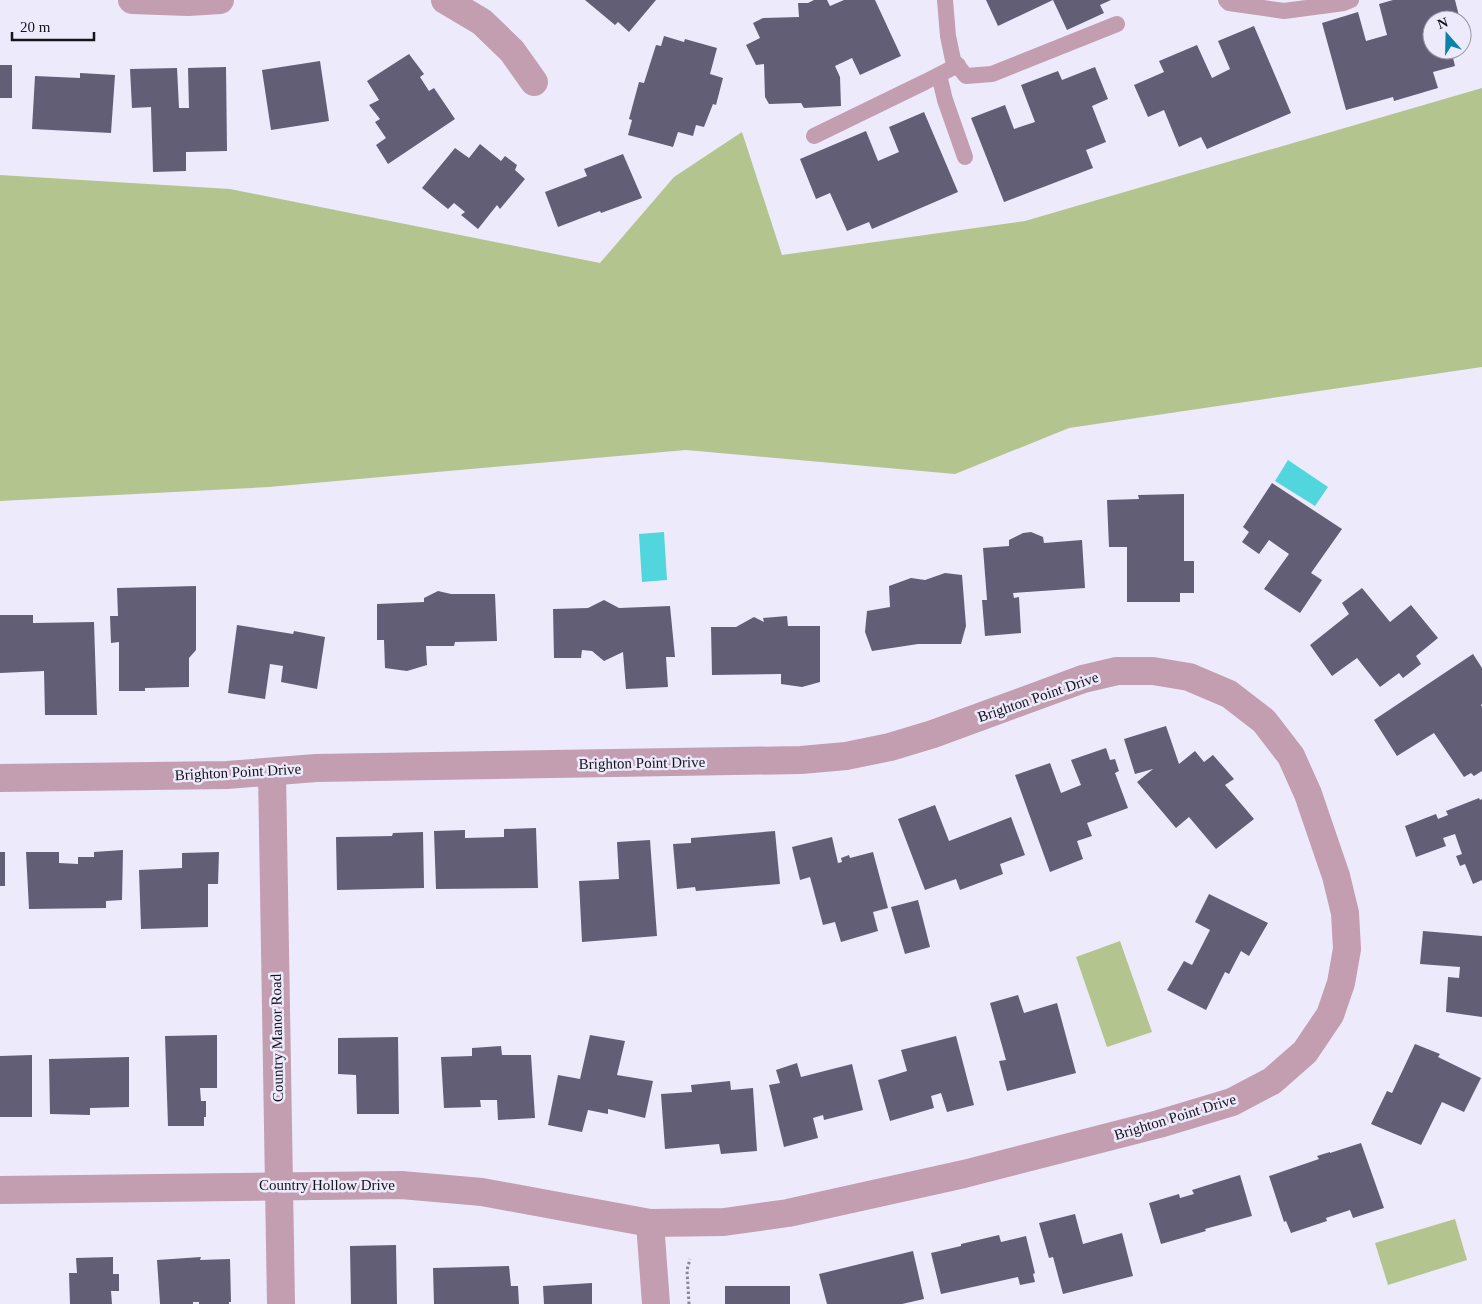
<svg xmlns="http://www.w3.org/2000/svg" width="1482" height="1304" viewBox="0 0 1482 1304" font-family="'Times New Roman',serif">
	<style>
		.green { fill: #b4c48e }
		.water { fill: #52d6dd }
		.building { fill: #625e76 }
		.lines { fill: none; stroke-linecap: round; stroke-linejoin: round }
		.path { stroke: #8a8795; stroke-width: 3; stroke-dasharray: 2.5 2.5; stroke-linecap: butt }
		.lane { stroke: #c39db0; stroke-width: 16 }
		.street { stroke: #c39db0; stroke-width: 28 }
		.labels { text-anchor: middle; stroke-width: 5; stroke-linejoin: round; paint-order: stroke }
		.street-label { font-size: 15px; fill: #15131c; stroke: #edeafc }
	</style>
	<rect width="100%" height="100%" fill="#edeafc"/>
	<g class="green">
		<polygon points="1482,88 1482,367 1069,428 955,474 686,450 269,487 0,501 0,175 230,189 600,263 674,177 742,132 782,255 1025,221"/>
		<polygon points="1120,941 1152,1032 1107,1047 1076,957"/>
		<polygon points="1455,1219 1467,1260 1388,1285 1375,1243"/>
	</g>
	<g class="water">
		<polygon points="1288,460 1328,487 1315,506 1275,481"/>
		<polygon points="664,532 667,580 642,582 639,534"/>
	</g>
	<g class="building">
		<polygon points="585,0 656,0 629,32 618,22 615,25"/>
		<polygon points="814,0 827,0 830,6 844,0 875,0 901,56 860,75 852,58 835,66 840,77 841,106 804,108 801,103 769,104 765,97 764,64 756,65 746,45 760,38 753,23 763,18 799,17 798,3 808,3"/>
		<polygon points="986,0 1111,0 1100,5 1104,13 1067,30 1053,0 998,26"/>
		<polygon points="1393,0 1455,0 1460,20 1432,20 1432,50 1451,50 1455,66 1433,72 1438,88 1394,101 1393,97 1346,110 1322,23 1358,12 1366,41 1387,35 1379,4"/>
		<polygon points="1254,26 1291,113 1207,149 1201,137 1179,147 1164,110 1148,117 1134,85 1164,72 1159,61 1197,45 1212,78 1230,69 1218,41"/>
		<polygon points="664,36 684,42 685,39 717,48 710,74 723,78 716,105 713,104 704,127 696,125 693,136 678,132 673,147 628,135 632,120 629,119 639,82 644,83 656,45 661,46"/>
		<polygon points="409,54 424,74 420,77 429,91 434,88 455,119 388,164 376,145 386,138 375,122 380,119 369,105 379,100 367,81"/>
		<polygon points="320,61 329,121 271,130 262,70"/>
		<rect x="0" y="65" width="12" height="33"/>
		<polygon points="226,67 227,151 186,152 186,171 153,172 151,107 132,108 130,69 177,68 179,108 189,108 188,68"/>
		<polygon points="1095,67 1108,99 1092,106 1106,142 1086,150 1093,168 1004,202 971,118 1005,105 1014,129 1035,122 1021,85 1058,71 1062,80"/>
		<polygon points="80,73 115,75 111,133 32,129 35,76 80,78"/>
		<polygon points="924,112 958,192 872,229 869,222 847,231 830,193 816,199 800,159 866,131 878,161 899,152 889,127"/>
		<polygon points="480,144 501,161 505,156 517,165 515,170 525,179 500,209 497,205 478,229 461,215 465,212 454,203 448,209 422,188 455,148 469,158"/>
		<polygon points="623,154 642,198 601,213 600,211 558,227 545,192 587,176 584,169"/>
		<polygon points="1272,483 1342,529 1311,573 1322,580 1300,613 1264,589 1289,554 1269,540 1259,554 1242,542 1249,532 1243,527"/>
		<polygon points="1184,494 1184,561 1194,561 1194,593 1180,593 1180,602 1127,602 1127,547 1109,547 1107,500 1139,499 1138,495"/>
		<polygon points="1031,532 1043,537 1044,543 1082,540 1085,588 1013,593 1014,598 1019,597 1021,633 985,636 982,600 987,600 983,548 1009,546 1009,540 1023,533"/>
		<polygon points="945,573 962,575 966,626 961,644 918,644 872,651 865,632 867,611 890,607 889,586 911,578 925,580"/>
		<polygon points="196,586 196,650 189,658 189,687 145,688 145,691 119,691 119,642 111,643 110,616 118,616 117,588"/>
		<polygon points="1362,588 1390,622 1411,605 1438,638 1416,656 1421,664 1403,678 1399,673 1380,687 1357,658 1332,676 1310,645 1349,614 1342,603"/>
		<polygon points="438,591 451,594 495,594 497,641 455,642 454,646 426,646 427,665 407,671 385,668 384,640 377,640 377,604 424,602 424,598"/>
		<polygon points="604,600 619,608 670,606 675,657 666,657 668,687 626,689 623,652 604,661 592,651 582,650 581,658 554,658 553,609 588,608"/>
		<polygon points="0,615 33,615 33,623 94,622 97,715 45,715 44,671 0,673"/>
		<polygon points="787,616 788,626 820,626 820,682 802,687 781,684 781,674 712,675 711,627 736,627 754,617 764,622 763,618"/>
		<polygon points="237,625 293,634 294,631 325,637 317,689 281,682 283,666 270,664 265,699 228,693"/>
		<polygon points="1473,654 1482,668 1482,704 1481,705 1482,707 1482,771 1474,776 1471,773 1464,777 1434,733 1397,756 1374,720"/>
		<polygon points="1166,726 1179,764 1195,751 1204,762 1213,755 1234,779 1225,785 1254,819 1216,849 1189,817 1176,828 1137,782 1153,769 1135,774 1124,739"/>
		<polygon points="1106,748 1110,760 1115,759 1119,771 1115,773 1128,808 1087,823 1092,836 1077,841 1083,859 1050,872 1015,775 1050,763 1061,793 1081,785 1071,760"/>
		<polygon points="1479,798 1480,800 1482,799 1482,880 1473,884 1465,864 1460,866 1456,856 1462,854 1455,834 1443,838 1446,846 1416,857 1405,826 1436,814 1438,819 1448,815 1446,811"/>
		<polygon points="935,805 949,841 1011,817 1025,855 1000,864 1003,874 960,890 956,879 925,890 898,819"/>
		<polygon points="536,828 538,888 436,889 434,831 465,830 465,838 504,837 504,829"/>
		<polygon points="775,831 780,884 696,891 695,887 677,889 673,844 691,843 691,838"/>
		<polygon points="423,832 424,888 337,890 336,837 392,836 393,833"/>
		<polygon points="832,837 838,863 842,862 841,858 849,855 850,858 873,852 888,908 873,912 878,931 841,942 835,922 823,925 810,877 800,880 792,847"/>
		<polygon points="650,840 657,936 582,942 579,881 619,879 617,842"/>
		<polygon points="123,850 122,900 106,901 106,908 29,909 26,852 59,852 59,863 78,864 78,857 94,857 94,852"/>
		<rect x="0" y="852" width="5" height="34"/>
		<polygon points="219,852 218,884 208,884 208,927 141,929 139,870 182,868 182,853"/>
		<polygon points="1209,894 1268,923 1249,956 1241,951 1229,974 1225,972 1206,1010 1167,990 1184,961 1192,965 1210,930 1195,922"/>
		<polygon points="918,900 930,947 905,954 891,907"/>
		<polygon points="1423,931 1482,936 1482,1017 1446,1012 1448,977 1459,978 1460,967 1420,964"/>
		<polygon points="1018,995 1024,1013 1057,1003 1076,1073 1007,1091 999,1061 1006,1060 990,1003"/>
		<polygon points="217,1035 217,1088 200,1088 201,1101 206,1101 206,1117 204,1117 204,1126 168,1126 165,1036"/>
		<polygon points="590,1035 625,1041 617,1075 653,1081 645,1118 608,1109 608,1114 588,1110 582,1132 548,1125 558,1075 580,1079"/>
		<polygon points="956,1036 974,1105 947,1112 941,1093 931,1096 934,1108 890,1121 878,1080 907,1071 901,1050"/>
		<polygon points="398,1037 399,1114 357,1114 356,1075 338,1074 338,1038"/>
		<polygon points="1415,1044 1440,1054 1438,1057 1481,1078 1464,1112 1442,1102 1421,1145 1371,1124 1387,1091 1392,1093"/>
		<polygon points="501,1046 502,1055 531,1055 535,1118 498,1120 497,1100 480,1100 481,1107 444,1108 441,1057 472,1056 472,1048"/>
		<polygon points="32,1055 32,1117 0,1117 0,1056"/>
		<polygon points="129,1057 129,1107 90,1108 90,1115 50,1114 49,1059"/>
		<polygon points="797,1063 801,1077 852,1064 863,1110 824,1120 823,1115 813,1118 818,1138 784,1147 769,1085 780,1083 776,1070"/>
		<polygon points="730,1081 731,1090 753,1088 757,1151 721,1154 719,1144 665,1149 661,1094 692,1092 691,1085"/>
		<polygon points="1361,1143 1384,1208 1353,1218 1350,1210 1326,1218 1327,1221 1291,1233 1286,1221 1284,1222 1269,1176 1319,1159 1317,1156 1330,1152 1330,1153"/>
		<polygon points="1240,1175 1252,1216 1205,1229 1206,1231 1161,1244 1149,1203 1179,1194 1180,1198 1194,1194 1192,1190"/>
		<polygon points="1075,1214 1083,1244 1122,1233 1133,1276 1063,1294 1053,1257 1049,1258 1039,1223"/>
		<polygon points="999,1235 1001,1242 1026,1236 1035,1273 1033,1274 1035,1282 1020,1285 1018,1277 941,1294 931,1253 961,1246 961,1244"/>
		<polygon points="396,1245 397,1304 351,1304 350,1246"/>
		<polygon points="913,1251 924,1299 902,1304 827,1304 819,1274"/>
		<polygon points="113,1257 113,1274 119,1274 119,1291 111,1291 112,1304 70,1304 69,1273 77,1273 76,1258"/>
		<polygon points="201,1257 200,1260 230,1259 231,1302 229,1302 229,1304 199,1304 199,1302 193,1302 193,1304 160,1304 157,1260"/>
		<polygon points="509,1266 511,1286 518,1286 519,1304 434,1304 433,1268"/>
		<polygon points="592,1283 592,1304 544,1304 543,1286"/>
		<rect x="725" y="1286" width="65" height="18"/>
	</g>
	<g class="lines">
		<polyline class="path" points="689,1304 687,1270 690,1259"/>
		<g class="lane">
			<polyline points="945,0 948,36 953,60 966,76 992,74 1117,24"/>
			<polyline points="1226,0 1229,3 1284,11 1344,3 1351,0"/>
			<polyline points="939,75 945,100 965,157"/>
			<polyline points="814,136 925,82 958,65"/>
		</g>
		<g class="street">
			<polyline points="132,0 188,2 220,0"/>
			<polyline points="445,0 482,22 512,51 534,82"/>
			<polyline points="272,772 281,1304"/>
			<polyline points="0,778 227,775 316,768 801,760 846,756 890,747 933,734 1083,679 1117,671 1153,671 1189,677 1229,694 1264,721 1291,756 1308,794 1336,876 1345,913 1347,949 1341,983 1330,1015 1305,1052 1272,1081 1232,1102 1159,1124 964,1174 788,1213 724,1222 650,1223 482,1192 401,1185 0,1190"/>
			<polyline points="650,1223 656,1304"/>
		</g>
	</g>
	<g class="labels">
		<g class="street-label">
			<text transform="translate(1038 697) rotate(-19)" y="5">Brighton Point Drive</text>
			<text transform="translate(642 763) rotate(-1)" y="5">Brighton Point Drive</text>
			<text transform="translate(238 772) rotate(-3)" y="5">Brighton Point Drive</text>
			<text transform="translate(277 1038) rotate(-91)" y="5">Country Manor Road</text>
			<text transform="translate(1175 1117) rotate(-17)" y="5">Brighton Point Drive</text>
			<text x="327" y="1190">Country Hollow Drive</text>
		</g>
	</g>
	<g transform="translate(1447 35) rotate(340)"><circle r="24" fill="#edeafc" stroke="#9794a2"/>
	<path d="M0-4L9 19L0 12L-9 19Z" fill="#0984a8"/>
	<text y="-8" font-size="14" font-weight="bold" text-anchor="middle" fill="#15131c">N</text>
	</g>
	<path d="M12 32v8h82v-8" fill="none" stroke="#15131c" stroke-width="2.5"/>
	<text x="20" y="32" font-size="15" fill="#15131c" stroke="#edeafc" stroke-width="4" paint-order="stroke">20 m</text>
</svg>
